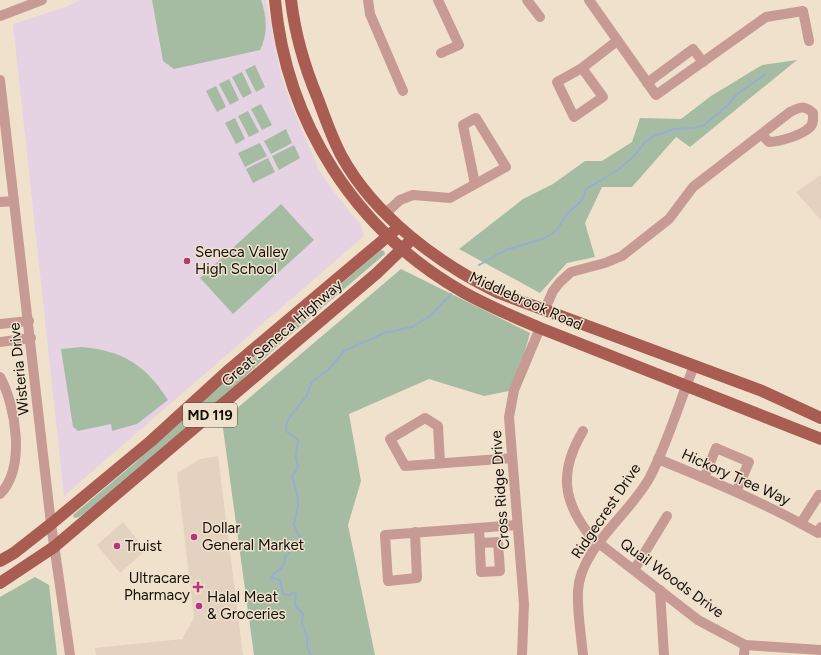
<svg xmlns="http://www.w3.org/2000/svg" width="821" height="655" viewBox="0 0 821 655" font-family="Figtree,sans-serif">
	<style>
		.commercial { fill: #e4d2c1 }
		.education { fill: #e5d3e3 }
		.green { fill: #a5bca3 }
		.lines { fill: none; stroke-linecap: round; stroke-linejoin: round }
		.stream { stroke: #96aed3; stroke-width: 2 }
		.minor { stroke: #c79b94; stroke-width: 10 }
		.major { stroke: #a85c52; stroke-width: 12 }
		.poi-dot { fill: #b7357e; stroke: #f0e1cd; stroke-width: 1.5 }
		.labels { text-anchor: middle; stroke-width: 3; stroke-linejoin: round; paint-order: stroke }
		.shield { fill: #f0e1cd; stroke: #554d43; stroke-width: 1 }
		.shield-label { font-size: 14px; font-weight: bold; fill: #130e08 }
		.poi-label { font-size: 15px; fill: #130e08; stroke: #f0e1cd; text-anchor: start }
		.street-label { font-size: 15px; fill: #130e08; stroke: #f0e1cd }
	</style>
	<rect width="100%" height="100%" fill="#f0e1cd"/>
	<g class="commercial">
		<polygon points="821,175 821,220 796,192"/>
		<polygon points="218,456 243,655 96,655 95,648 182,639 194,618 177,473 200,459"/>
		<polygon points="123,522 146,550 120,573 97,545"/>
	</g>
	<polygon class="education" points="80,0 266,0 280,71 290,102 319,170 340,200 361,225 364,236 64,496 13,24 66,7"/>
	<g class="green">
		<path d="M152,0H261C267,16 268,35 260,50L174,69L163,61Z"/>
		<polygon points="797,60 690,147 676,137 632,187 602,187 585,223 595,257 567,263 540,293 459,249 523,199 553,184 585,161 602,161 632,142 640,118 681,119 711,96 762,65"/>
		<polygon points="255,65 265,87 256,92 245,70"/>
		<polygon points="242,72 252,93 243,98 232,77"/>
		<polygon points="229,79 239,100 230,105 219,84"/>
		<polygon points="216,86 226,107 217,112 206,91"/>
		<polygon points="261,104 272,125 262,130 251,109"/>
		<polygon points="248,111 259,132 249,137 238,116"/>
		<polygon points="235,118 245,139 236,144 225,123"/>
		<polygon points="286,129 292,143 271,154 264,141"/>
		<polygon points="260,143 267,156 245,167 238,153"/>
		<polygon points="294,145 300,158 279,170 272,156"/>
		<polygon points="268,158 275,172 253,183 246,169"/>
		<polygon points="281,204 314,240 233,314 200,278"/>
		<polygon points="381,250 384,251 385,254 378,260 282,342 237,384 86,512 79,517 74,518 73,515 136,462 167,431"/>
		<polygon points="401,269 530,333 514,390 484,396 429,379 349,414 361,481 348,525 375,655 254,655 222,421"/>
		<path d="M81,347C122,350 146,365 168,400L137,424L112,431L111,424L78,431L73,427L61,349Z"/>
		<polygon points="35,577 49,585 57,655 0,655 0,597"/>
	</g>
	<g class="lines">
		<g class="stream">
			<polyline points="479,265 506,250 545,238 557,230 566,215 582,200 586,189 618,170 633,157 646,141 654,136 674,129 695,128 704,125 727,106 738,93 766,74"/>
			<path d="M311,655L307,646V635L302,624L303,614L295,605L296,594L294,592L290,595L283,594L280,580L272,578V576C279,567 284,572 285,557L299,543L300,538L294,525L298,506L297,493L292,476L298,468L296,456L298,440L286,431L287,421L307,395L312,382L329,369L344,351L384,333L412,327L430,316L451,294"/>
		</g>
		<g class="minor">
			<polyline points="368,0 370,14 403,91"/>
			<polyline points="438,0 459,45 441,53"/>
			<polyline points="527,0 540,17"/>
			<polyline points="589,0 656,95 766,17 803,11 809,41"/>
			<polyline points="0,16 42,0"/>
			<polyline points="582,68 603,97 574,117 557,82 582,68 617,41"/>
			<polyline points="0,80 51,524 70,655"/>
			<polyline points="647,83 693,49 703,62"/>
			<polyline points="0,202 14,201"/>
			<polyline points="386,213 400,200 413,195 450,198 506,167 476,118 463,125 475,184"/>
			<path d="M545,309L553,291L560,282L571,272L605,263L622,256L669,219L693,187L790,112C800,107 804,105 813,113C813,119 814,124 809,128C802,135 779,142 769,142L762,135"/>
			<polyline points="0,324 29,321"/>
			<polyline points="0,342 31,338"/>
			<path d="M0,377C16,406 26,468 0,494"/>
			<path d="M583,431C559,471 562,501 591,537L698,620L745,645L821,650"/>
			<path d="M658,459C712,481 767,504 818,533L821,527"/>
			<polyline points="440,463 438,426 425,418 390,439 405,466 512,458"/>
			<polyline points="704,478 716,448 749,462 736,492"/>
			<polyline points="801,523 819,495 821,496"/>
			<polyline points="479,528 481,572 500,571 498,542 480,543"/>
			<polyline points="415,532 417,578 388,581 385,535 517,525"/>
			<polyline points="634,570 667,516"/>
			<polyline points="660,590 664,655"/>
			<polyline points="522,655 524,604 509,417 514,390 540,328"/>
			<path d="M583,655C581,634 577,612 578,591C580,548 631,513 650,477C668,442 679,403 694,366"/>
			<polyline points="744,655 745,645"/>
		</g>
		<g class="major">
			<path d="M275,0C286,123 356,231 463,292C488,306 514,317 540,328L821,439"/>
			<path d="M291,0C295,34 305,68 318,99C325,118 332,138 341,155C374,216 439,264 499,293L762,391L821,418"/>
			<polyline points="0,561 14,553 51,524 151,441 230,369 394,231"/>
			<polyline points="0,583 54,547 377,273 408,243"/>
		</g>
	</g>
	<g class="poi-dot">
		<circle cx="187" cy="261" r="4"/>
		<circle cx="194" cy="537" r="4"/>
		<circle cx="117" cy="546" r="4"/>
		<path d="M196 581h4v4h4v4h-4v4h-4v-4h-4v-4h4z"/>
		<circle cx="199" cy="606" r="4"/>
	</g>
	<g class="labels">
		<rect class="shield" x="183" y="403" width="54" height="24" rx="3"/>
		<g class="shield-label">
			<text x="210" y="420">MD 119</text>
		</g>
		<g class="poi-label">
			<text x="195" y="257">Seneca Valley<tspan x="195" dy="17">High School</tspan></text>
			<text x="202" y="533">Dollar<tspan x="202" dy="17">General Market</tspan></text>
			<text x="125" y="551">Truist</text>
			<text x="190" y="583" text-anchor="end">Ultracare<tspan x="190" dy="17">Pharmacy</tspan></text>
			<text x="207" y="602">Halal Meat<tspan x="207" dy="17">&amp; Groceries</tspan></text>
		</g>
		<g class="street-label">
			<text transform="translate(526 301) rotate(24)" y="5">Middlebrook Road</text>
			<text transform="translate(282 333) rotate(-41)" y="5">Great Seneca Highway</text>
			<text transform="translate(19 369) rotate(-96)" y="5">Wisteria Drive</text>
			<text transform="translate(736 477) rotate(24)" y="5">Hickory Tree Way</text>
			<text transform="translate(500 490) rotate(-94)" y="5">Cross Ridge Drive</text>
			<text transform="translate(606 511) rotate(-56)" y="5">Ridgecrest Drive</text>
			<text transform="translate(672 578) rotate(36)" y="5">Quail Woods Drive</text>
		</g>
	</g>
</svg>
